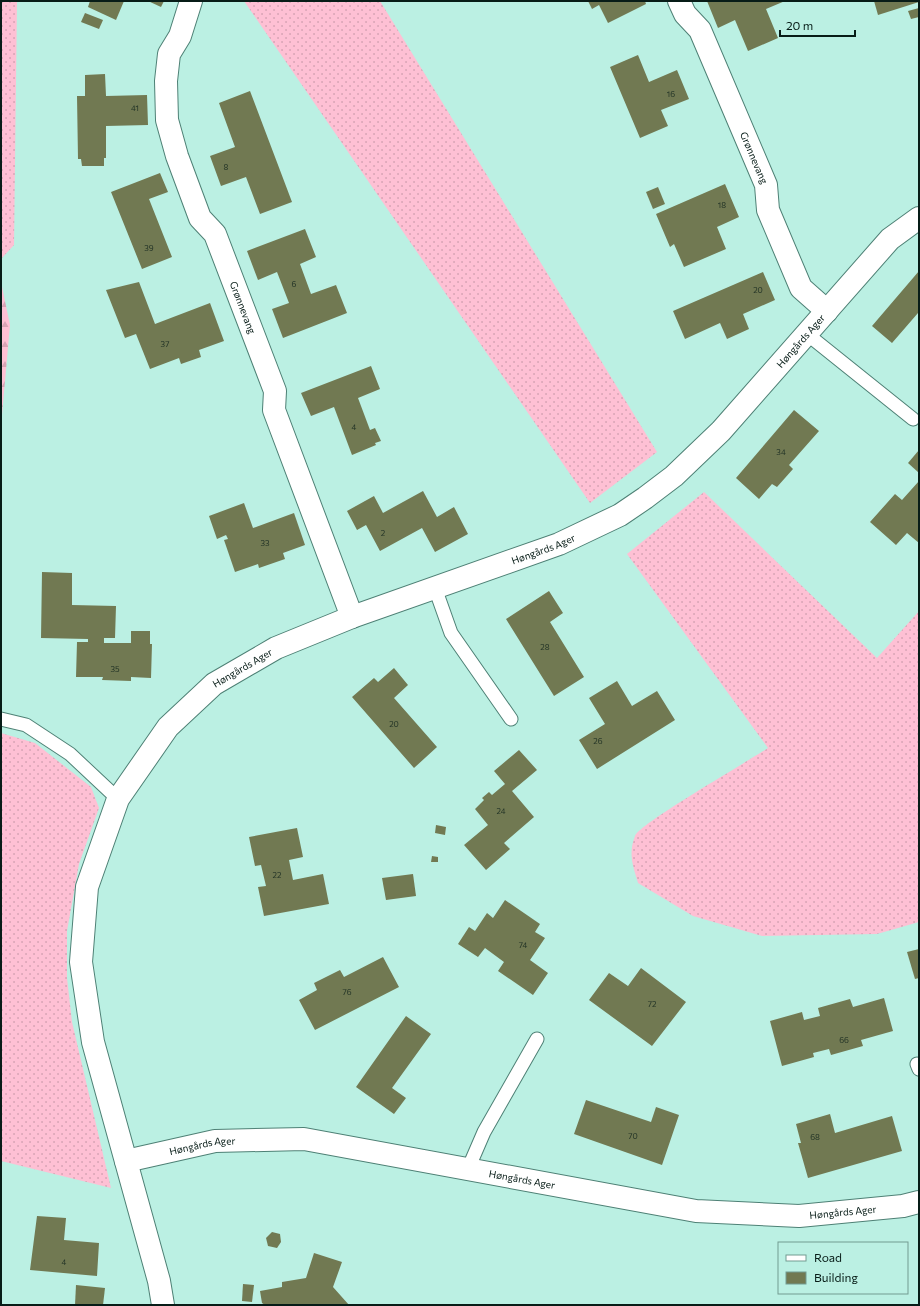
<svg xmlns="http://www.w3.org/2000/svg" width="920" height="1306" viewBox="0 0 920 1306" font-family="Commissioner,sans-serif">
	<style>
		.grass { fill: url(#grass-dots) }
		.forest { fill: url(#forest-firs) }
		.building { fill: #717952 }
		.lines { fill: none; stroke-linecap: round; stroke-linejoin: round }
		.service-casing { stroke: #4e8075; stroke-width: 15 }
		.minor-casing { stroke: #4e8075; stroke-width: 24 }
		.service { stroke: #fff; stroke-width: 13 }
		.minor { stroke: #fff; stroke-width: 22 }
		.labels { text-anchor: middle; stroke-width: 4; stroke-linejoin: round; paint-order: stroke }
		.number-label { font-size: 8px; fill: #223326 }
		.street-label { font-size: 10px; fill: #071c17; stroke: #bbf0e3 }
	</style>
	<defs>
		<pattern id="grass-dots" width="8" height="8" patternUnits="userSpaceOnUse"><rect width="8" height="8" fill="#fec0d4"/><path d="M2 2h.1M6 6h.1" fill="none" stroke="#d8a4b5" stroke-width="1.8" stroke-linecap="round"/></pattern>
		<pattern id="forest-firs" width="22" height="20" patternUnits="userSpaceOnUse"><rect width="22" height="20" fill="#fec0d4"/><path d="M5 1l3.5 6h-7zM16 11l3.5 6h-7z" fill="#d8a4b5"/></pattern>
	</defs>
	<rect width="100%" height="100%" fill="#bbf0e3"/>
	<g class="grass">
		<polygon points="1,1 17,1 14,245 1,259"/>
		<polygon points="244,1 380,1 657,452 590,503"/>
		<path d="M704,492L877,658L919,611V922L877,934L762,936L693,916L638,883C633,866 628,854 635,836C640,823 749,761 768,748L627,554Z"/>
		<polygon points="1,733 35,743 91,787 99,808 79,864 67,931 67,978 72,1022 111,1188 1,1161"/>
	</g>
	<polygon class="forest" points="1,282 10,325 1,426"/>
	<g class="building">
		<polygon points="90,1 124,1 116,20 88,7"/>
		<polygon points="148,1 164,1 161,7"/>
		<polygon points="588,1 645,1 646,4 608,23 599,5 592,9"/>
		<polygon points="707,1 785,1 766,9 778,38 748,51 735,20 718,28"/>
		<polygon points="874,1 919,1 919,2 878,15"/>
		<polygon points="919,8 919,17 911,19 908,11"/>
		<polygon points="85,13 103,20 99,29 81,22"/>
		<polygon points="638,55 649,82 677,70 689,99 661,110 668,126 640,138 610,67"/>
		<polygon points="105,74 106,96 147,95 148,125 106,126 106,158 104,158 104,166 82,166 81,159 78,159 77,96 85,96 85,75"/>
		<polygon points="250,91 292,202 260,214 246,177 221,186 210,156 235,147 219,103"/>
		<polygon points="160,173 168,192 149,199 172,257 142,269 111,192"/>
		<polygon points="725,184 739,217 717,227 726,249 684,267 674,244 670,247 656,214"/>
		<polygon points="658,187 665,204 653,209 646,192"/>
		<polygon points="305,229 316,257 300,264 311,294 336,285 347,313 283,338 272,309 289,303 277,272 258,280 247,251"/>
		<polygon points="919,271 919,315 918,313 892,343 872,326"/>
		<polygon points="763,272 775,300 743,314 749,329 727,339 720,323 685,339 673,311"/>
		<polygon points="139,282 155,324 210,303 224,341 199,350 201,357 181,364 179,358 150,369 136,334 125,338 106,290"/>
		<polygon points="371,366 380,389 358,398 370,430 375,428 381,441 375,443 376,445 352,455 334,407 311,416 301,393"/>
		<polygon points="794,410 819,431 789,465 793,469 777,487 772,484 759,499 736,478"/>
		<polygon points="919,450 919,473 908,463"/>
		<polygon points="919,481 919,543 907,533 896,545 870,522 895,494 902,500"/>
		<polygon points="423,491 437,517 454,507 468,534 435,552 422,528 380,551 366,525 357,530 347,511 374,496 383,513"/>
		<polygon points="244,503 253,528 294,513 305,545 283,553 285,559 259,568 258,564 235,572 224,540 228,539 226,535 217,539 209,516"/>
		<polygon points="42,572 72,573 72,605 116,606 115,638 104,638 104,643 131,643 131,631 150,631 150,644 152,644 151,678 131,677 131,681 102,680 103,677 76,677 77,642 88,642 88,639 41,638"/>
		<polygon points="549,591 563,613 550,622 584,677 554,696 506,619"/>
		<polygon points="394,668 408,685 394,698 437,747 414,768 352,697 374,678 378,682"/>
		<polygon points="617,681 632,706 657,691 675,720 597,769 579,740 605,724 589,698"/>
		<polygon points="519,750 537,770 512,791 534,817 504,843 510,849 486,870 464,845 488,825 475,809 484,800 482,798 489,792 492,795 505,784 494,771"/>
		<polygon points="436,825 446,827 445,835 435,833"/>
		<polygon points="297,828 303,857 289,860 293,880 323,874 329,904 264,916 258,887 266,886 261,865 255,866 249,837"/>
		<polygon points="432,856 438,857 438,862 431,862"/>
		<polygon points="413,874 416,896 386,900 382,878"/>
		<polygon points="505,900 540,924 535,932 545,938 530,960 548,973 533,995 498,971 504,962 485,948 478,957 458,944 469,927 475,931 487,913 493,918"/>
		<polygon points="919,949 919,978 915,979 907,952"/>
		<polygon points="383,957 399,987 315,1030 299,1000 317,990 314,983 340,970 344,977"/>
		<polygon points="641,968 686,1002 652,1046 589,1000 609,973 628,986"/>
		<polygon points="884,998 893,1031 861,1040 863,1046 831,1055 829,1049 813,1053 814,1057 782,1066 770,1021 802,1012 804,1020 820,1016 818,1008 850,999 853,1007"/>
		<polygon points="406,1016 431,1034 392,1088 406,1098 394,1114 356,1087"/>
		<polygon points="586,1100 651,1122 656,1107 679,1115 662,1165 574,1134"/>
		<polygon points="830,1114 835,1133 892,1116 902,1151 808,1178 798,1143 801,1143 796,1124"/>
		<polygon points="37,1216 66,1218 64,1240 99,1243 97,1276 30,1270"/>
		<polygon points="272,1232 280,1234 281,1242 277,1248 268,1246 266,1238"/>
		<polygon points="314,1253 342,1262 333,1287 349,1305 265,1305 262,1303 260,1291 282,1287 282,1282 306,1278"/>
		<polygon points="243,1284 254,1285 252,1302 242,1301"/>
		<polygon points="76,1285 105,1288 103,1305 75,1305"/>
	</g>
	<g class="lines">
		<g class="service-casing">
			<g id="service">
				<polyline points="807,334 913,419"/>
				<polyline points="435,588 451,633 511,719"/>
				<polyline points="1,719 26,725 70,754 118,799"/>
				<polyline points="917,1064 919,1069"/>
				<polyline points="468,1169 484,1132 537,1039"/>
			</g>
		</g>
		<g class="minor-casing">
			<g id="minor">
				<path id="s1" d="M191,1L180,36L169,54L166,81L167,120L177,156L200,218L215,234L275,391L274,410L352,617"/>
				<path id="s2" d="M679,1L685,14L700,30L766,185L768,210L801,288L827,311"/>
				<path id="s3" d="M126,1161L215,1141L304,1139L696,1211L799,1216L903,1206L919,1202"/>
				<path id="s4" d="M163,1305L159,1281L93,1042L81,962L87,887L118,799L168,727L214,684L276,648L352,617L559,544L620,515L645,498L674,476L721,431L890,239L919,218"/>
			</g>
		</g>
		<use href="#service" class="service"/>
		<use href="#minor" class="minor"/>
	</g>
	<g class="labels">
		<g class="number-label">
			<text x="671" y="97">16</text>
			<text x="135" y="111">41</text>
			<text x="226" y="170">8</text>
			<text x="722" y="208">18</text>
			<text x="149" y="251">39</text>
			<text x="294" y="287">6</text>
			<text x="758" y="293">20</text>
			<text x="165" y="347">37</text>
			<text x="354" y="430">4</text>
			<text x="781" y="455">34</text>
			<text x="383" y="536">2</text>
			<text x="265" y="546">33</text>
			<text x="545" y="650">28</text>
			<text x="115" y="672">35</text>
			<text x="394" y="727">20</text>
			<text x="598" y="744">26</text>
			<text x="501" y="814">24</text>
			<text x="277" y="878">22</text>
			<text x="523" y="948">74</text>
			<text x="347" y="995">76</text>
			<text x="652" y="1007">72</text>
			<text x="844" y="1043">66</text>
			<text x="633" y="1139">70</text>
			<text x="815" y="1140">68</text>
			<text x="64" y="1265">4</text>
		</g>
		<g class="street-label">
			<text dy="4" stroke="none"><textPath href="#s2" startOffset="175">Grønnevang</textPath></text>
			<text dy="4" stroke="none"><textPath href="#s1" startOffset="328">Grønnevang</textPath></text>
			<text dy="4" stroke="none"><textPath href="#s4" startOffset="1365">Høngårds Ager</textPath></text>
			<text dy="4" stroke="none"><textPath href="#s4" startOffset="1029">Høngårds Ager</textPath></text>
			<text dy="4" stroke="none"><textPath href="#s4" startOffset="705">Høngårds Ager</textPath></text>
			<text dy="4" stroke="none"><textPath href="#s3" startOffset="78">Høngårds Ager</textPath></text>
			<text dy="4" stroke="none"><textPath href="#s3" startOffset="402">Høngårds Ager</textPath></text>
			<text dy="4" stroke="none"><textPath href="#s3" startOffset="726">Høngårds Ager</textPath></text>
		</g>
	</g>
	<rect width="920" height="1306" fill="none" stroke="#071c17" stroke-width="4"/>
	<rect x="778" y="1242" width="130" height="52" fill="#bbf0e3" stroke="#739b91"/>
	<rect x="786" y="1255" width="20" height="6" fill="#ffffff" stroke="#739b91"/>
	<text x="814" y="1262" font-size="12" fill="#071c17">Road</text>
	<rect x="786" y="1272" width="20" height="12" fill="#717952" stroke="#739b91"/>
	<text x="814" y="1282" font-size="12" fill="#071c17">Building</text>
	<path d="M780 30v6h75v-6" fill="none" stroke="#071c17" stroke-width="2"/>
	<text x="786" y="30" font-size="12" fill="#071c17" stroke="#bbf0e3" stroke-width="3" paint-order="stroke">20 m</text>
</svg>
